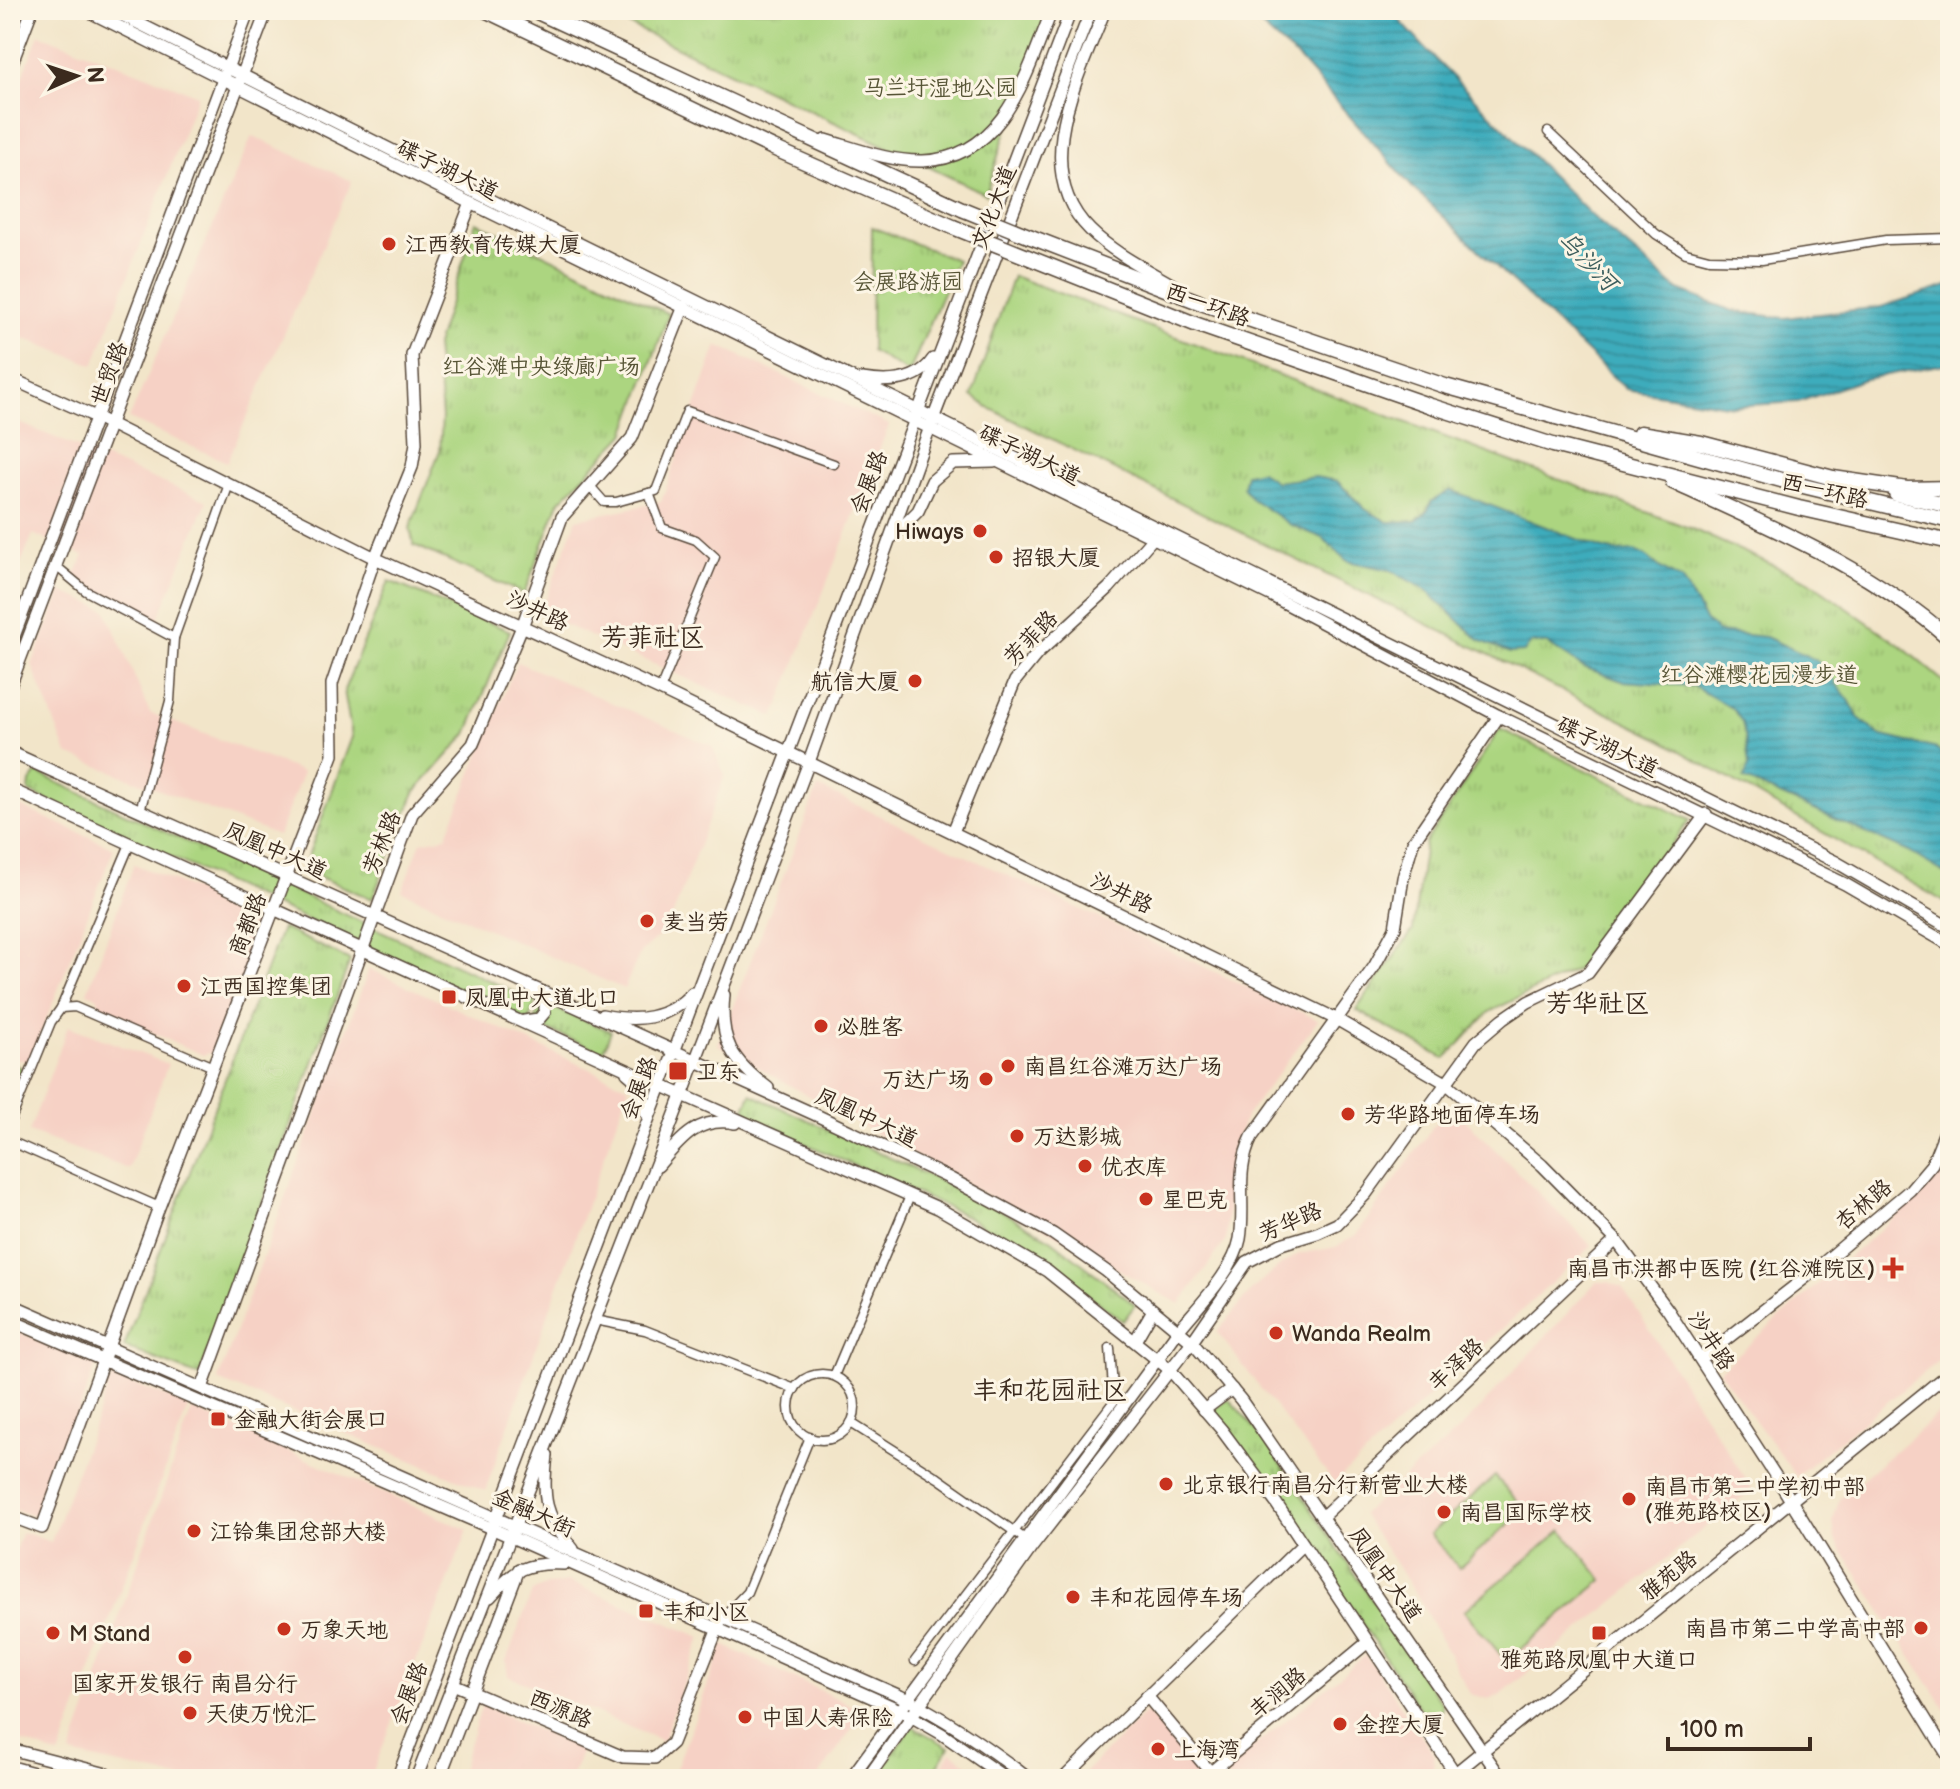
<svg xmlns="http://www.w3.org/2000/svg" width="1960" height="1789" viewBox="0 0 1960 1789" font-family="'Balsamiq Sans','LXGW WenKai TC',sans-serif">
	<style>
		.built { fill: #f6d1c5 }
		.grass { fill: url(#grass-tufts); stroke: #74804f; stroke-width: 2 }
		.pitch { fill: #acd580; stroke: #74804f; stroke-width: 2 }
		.water { fill: url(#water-rules); stroke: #3c6b6d; stroke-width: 2 }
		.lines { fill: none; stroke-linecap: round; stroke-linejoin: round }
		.street-casing { stroke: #564638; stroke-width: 11 }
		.secondary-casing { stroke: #564638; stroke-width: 14 }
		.primary-casing { stroke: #564638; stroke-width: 15 }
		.highway-casing { stroke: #564638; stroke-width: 17 }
		.street { stroke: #fff; stroke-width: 8 }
		.secondary { stroke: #fff; stroke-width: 11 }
		.primary { stroke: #fff; stroke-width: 12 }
		.highway { stroke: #fff; stroke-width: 14 }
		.highway-bridge-casing { stroke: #564638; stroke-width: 17; stroke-linecap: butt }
		.highway-bridge { stroke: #fff; stroke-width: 14 }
		.poi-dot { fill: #c8321e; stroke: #fcf5e5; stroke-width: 3 }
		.labels { text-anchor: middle; stroke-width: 6; stroke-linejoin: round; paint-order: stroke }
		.park-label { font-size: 22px; fill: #575536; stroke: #fcf5e5 }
		.street-label { font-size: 22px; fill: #3b2a1e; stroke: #fcf5e5 }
		.poi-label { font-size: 22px; fill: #3b2a1e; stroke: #fcf5e5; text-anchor: start }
		.water-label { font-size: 24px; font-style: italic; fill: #3c5e5d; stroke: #fcf5e5 }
		.quarter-label { font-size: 26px; fill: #3b2a1e; stroke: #fcf5e5 }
	</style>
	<defs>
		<pattern id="grass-tufts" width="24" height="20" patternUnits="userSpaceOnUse" patternTransform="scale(2)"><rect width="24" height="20" fill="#acd580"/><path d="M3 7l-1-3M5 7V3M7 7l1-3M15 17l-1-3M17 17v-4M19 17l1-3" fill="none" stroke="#95b76e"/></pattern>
		<pattern id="water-rules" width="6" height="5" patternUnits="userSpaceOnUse" patternTransform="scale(2)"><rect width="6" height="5" fill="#3eacbc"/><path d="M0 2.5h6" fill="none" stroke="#358c98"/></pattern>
	</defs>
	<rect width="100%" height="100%" fill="#fcf5e5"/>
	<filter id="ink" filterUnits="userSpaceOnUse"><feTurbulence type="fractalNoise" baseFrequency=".0125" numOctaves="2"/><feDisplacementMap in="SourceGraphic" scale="16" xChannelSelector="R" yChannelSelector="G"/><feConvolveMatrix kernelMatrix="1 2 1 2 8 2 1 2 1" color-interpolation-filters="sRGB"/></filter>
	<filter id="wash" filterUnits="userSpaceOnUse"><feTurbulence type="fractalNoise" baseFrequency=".006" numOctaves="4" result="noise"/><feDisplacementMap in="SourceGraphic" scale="32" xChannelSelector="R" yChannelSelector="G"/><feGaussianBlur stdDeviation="1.8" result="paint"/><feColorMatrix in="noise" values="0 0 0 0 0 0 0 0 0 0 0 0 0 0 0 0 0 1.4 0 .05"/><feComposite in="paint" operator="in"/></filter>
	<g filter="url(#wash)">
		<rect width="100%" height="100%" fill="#f2e5c9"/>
		<g class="built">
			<polygon points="39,34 198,95 94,365 10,333 10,110"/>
			<polygon points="252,136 352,181 227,462 129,419"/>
			<polygon points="717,345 889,425 774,717 540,614 577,519 661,502"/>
			<polygon points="10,419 207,501 157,621 73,578 84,556 33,534 10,589"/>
			<polygon points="61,591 106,610 150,713 303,772 278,836 67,754 32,665"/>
			<polygon points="517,662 712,746 725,775 668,928 640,953 624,989 402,891 421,842 446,837"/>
			<polygon points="818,787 1318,1020 1247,1115 1233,1147 1226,1240 1180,1304 718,1045"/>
			<polygon points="17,805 114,848 29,1063 10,1056 10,808"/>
			<polygon points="134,864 253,915 257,939 220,1050 203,1055 99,1009 98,997 87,993"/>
			<polygon points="369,969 629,1087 485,1491 218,1380"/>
			<polygon points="68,1026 168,1064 129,1169 29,1132"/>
			<polygon points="1449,1104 1592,1246 1334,1483 1217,1332 1252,1290 1282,1264 1299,1254 1336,1247 1357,1234"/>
			<polygon points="1950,1140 1950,1351 1796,1476 1719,1371 1930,1186"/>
			<polygon points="1596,1282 1608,1282 1622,1287 1752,1489 1501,1694 1488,1699 1470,1694 1417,1595 1362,1514 1460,1429"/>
			<polygon points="10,1329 97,1362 39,1518 10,1508"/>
			<polygon points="112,1376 189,1405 59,1756 10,1737 10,1564 22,1532 51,1542"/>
			<polygon points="1950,1404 1950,1716 1835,1540 1833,1520 1840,1498"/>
			<polygon points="192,1409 468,1530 370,1779 183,1779 71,1754"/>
			<polygon points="569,1582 701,1637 663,1741 508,1676 506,1661 532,1592 547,1585"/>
			<polygon points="723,1645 864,1711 817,1779 697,1779 675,1771"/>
			<polygon points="1366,1655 1435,1755 1431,1779 1230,1779 1224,1771"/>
			<polygon points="482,1705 582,1750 570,1779 458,1779"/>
			<polygon points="1147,1711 1205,1779 1078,1779"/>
			<polygon points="951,1752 987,1779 935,1779"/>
		</g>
		<g class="grass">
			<polygon points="598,10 1055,10 1008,124 986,194"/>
			<polygon points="476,222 669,314 625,434 559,502 524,594 414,545 410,528 440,450 442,417 436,345"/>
			<polygon points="872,227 957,260 909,373 871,351"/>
			<polygon points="1013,276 1692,529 1809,581 1901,646 1950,687 1950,905 1656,737 993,410 972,396"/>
			<polygon points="389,581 510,631 467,734 415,792 372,899 303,870 352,737 344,690"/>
			<polygon points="1500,729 1690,820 1584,966 1489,1012 1445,1059 1356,1010 1413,930 1425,843"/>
			<polygon points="37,773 536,1002 528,1021 29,792 30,782"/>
			<polygon points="282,928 350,960 199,1376 124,1347"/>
			<polygon points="541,1003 611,1031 603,1052 533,1024"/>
			<polygon points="10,1063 28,1071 10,1114"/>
			<polygon points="751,1094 986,1202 1052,1240 1135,1305 1123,1321 1048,1265 964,1215 742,1115"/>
			<polygon points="1227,1399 1230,1400 1264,1439 1442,1704 1442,1709 1433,1718 1426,1718 1262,1476 1215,1416 1215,1409"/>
			<polygon points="912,1726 949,1747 930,1779 875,1779"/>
		</g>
		<g class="pitch">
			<polygon points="1495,1476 1525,1510 1459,1568 1430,1534"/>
			<polygon points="1562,1530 1603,1580 1506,1661 1464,1611"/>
		</g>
		<g class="water">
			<polygon points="1243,10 1390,10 1436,60 1592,216 1678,290 1733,311 1784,318 1881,307 1950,285 1950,363 1865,379 1798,402 1733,406 1626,389 1413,188 1300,60"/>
			<polygon points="1260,471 1276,482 1315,477 1337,481 1365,509 1388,522 1416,521 1427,512 1431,502 1451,490 1600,548 1616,552 1635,551 1646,556 1662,569 1682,580 1705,620 1718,632 1766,637 1818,661 1849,700 1859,718 1879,735 1937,749 1950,759 1950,876 1909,852 1744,779 1749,765 1745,735 1742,722 1733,709 1693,686 1622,681 1581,666 1548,644 1531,643 1524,652 1510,653 1479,640 1426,590 1390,570 1347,561 1323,538 1291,525 1252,499 1243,487 1246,474"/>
		</g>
	</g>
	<g filter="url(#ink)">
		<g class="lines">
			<g class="street-casing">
				<g id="street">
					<polyline points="1548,132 1656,234 1686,253 1709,259 1762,260 1886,240 1950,238"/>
					<polyline points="590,486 604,502 616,502 656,491 687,411 834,464"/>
					<polyline points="649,493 662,528 696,540 715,557 660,690"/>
					<polyline points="56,566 86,591 174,638 170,701 140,811"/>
					<polyline points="174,638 229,484"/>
					<polyline points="61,1008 130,844"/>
					<polyline points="10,1122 51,1022 61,1008 75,1007 213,1067"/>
					<polyline points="10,1141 159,1207"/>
					<polyline points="595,1320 645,1330 795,1389"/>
					<circle cx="822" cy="1407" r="33"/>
					<polyline points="834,1376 910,1196"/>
					<polyline points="851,1423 938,1478 1025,1539"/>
					<polyline points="722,1618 747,1592 810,1437"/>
					<polyline points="915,1661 1114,1401 1110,1348"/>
				</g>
			</g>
			<g class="secondary-casing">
				<g id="secondary">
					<polyline points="86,10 471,203 1270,595 1499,716 1845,884 1950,945"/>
					<polyline points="112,10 523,216 1836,862 1950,928"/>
					<path d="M1105,10C1079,75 1028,169 1090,230C1115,255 1152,272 1183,291"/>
					<polyline points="10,68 32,10"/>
					<path d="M826,140C857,149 891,162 923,161C1005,158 1027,72 1052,10"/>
					<polyline points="10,378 98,418 375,558 660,690 1336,1019 1446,1083 1542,1165 1616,1240 1668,1310 1782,1486 1950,1759"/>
					<path d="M862,379C887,383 918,382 933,359"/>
					<polyline points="892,537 918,511 932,481 953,463 994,462"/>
					<polyline points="10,647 249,10"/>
					<polyline points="10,686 267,10"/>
					<polyline points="10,752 814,1114 951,1179 1053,1234 1106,1271 1192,1342 1241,1400 1502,1779"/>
					<polyline points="10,789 660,1085 938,1208 1047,1271 1170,1370 1221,1429 1276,1503 1459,1779"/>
					<polyline points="953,832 1015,681 1037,654 1109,588 1153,538"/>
					<path d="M724,995C719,1041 732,1061 768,1088"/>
					<path d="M602,1015C637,1022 667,1020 692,993"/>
					<polyline points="524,1021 539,1019 545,1012 545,1001 535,992"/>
					<path d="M627,1073C641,1084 646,1095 646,1113"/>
					<path d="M658,1166C680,1140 698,1116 735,1123"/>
					<path d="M10,1304L900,1696C947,1719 988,1747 1029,1779"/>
					<polyline points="10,1320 491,1528 900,1710 942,1734 1007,1779"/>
					<polyline points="1135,1341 1153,1310"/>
					<polyline points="1701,1359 1810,1274 1910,1190 1932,1164 1950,1119"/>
					<polyline points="202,1388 412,814 473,744 523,624 562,517 632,438 684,306"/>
					<polyline points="1204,1410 1232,1389"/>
					<path d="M547,1455C542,1497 544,1516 573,1549"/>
					<polyline points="10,1516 42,1528 159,1207 333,755 332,684 375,558 412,467 416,443 412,355 471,203"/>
					<polyline points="1322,1517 1616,1240"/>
					<path d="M490,1597C515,1569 526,1562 564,1564"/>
					<polyline points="453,1684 623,1757 655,1758 672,1743 719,1625"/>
					<polyline points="1147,1696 1216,1779"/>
					<polyline points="10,1749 126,1779"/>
					<polyline points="1211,1772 1368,1642"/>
					<polyline points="397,1779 1071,10"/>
					<polyline points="416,1779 661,1151 809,762 930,427 1091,10"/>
					<polyline points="439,1779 519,1569"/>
					<path d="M850,1779L1178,1331C1198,1306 1234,1271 1240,1239C1246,1203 1234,1173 1252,1137L1374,967L1395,928L1403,878L1413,842L1499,716"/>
					<polyline points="867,1779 1032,1547 1192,1342 1247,1262 1281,1244 1317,1233 1337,1224 1366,1194 1476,1042 1503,1019 1528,1002 1588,973 1706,814"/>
					<polyline points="1063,1779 1303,1544"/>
					<polyline points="1448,1779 1950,1372"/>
				</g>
			</g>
			<g class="primary-casing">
				<polyline id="primary" points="10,1767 54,1779"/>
			</g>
			<g class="highway-casing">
				<g id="highway">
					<polyline points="485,10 773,148 953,227"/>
					<polyline points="533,10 962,209"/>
					<polyline points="1031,237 1204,304 1445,386 1799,485 1950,521"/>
					<polyline points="1025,256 1195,324 1431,406 1553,445 1799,508 1950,542"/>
					<polyline points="1640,433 1701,443 1833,478 1907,489 1950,488"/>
					<path d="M1673,482C1772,528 1867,566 1950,639"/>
					<polyline points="1896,494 1950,506"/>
				</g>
			</g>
			<use href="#street" class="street"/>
			<use href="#secondary" class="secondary"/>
			<use href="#primary" class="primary"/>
			<use href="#highway" class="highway"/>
			<g class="highway-bridge-casing">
				<g id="highway-bridge">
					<polyline points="962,209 1031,237"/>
					<polyline points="953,227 1025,256"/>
				</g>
			</g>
			<use href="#highway-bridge" class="highway-bridge"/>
		</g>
	</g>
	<g class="poi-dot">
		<circle cx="389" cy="244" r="8"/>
		<circle cx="980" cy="531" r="8"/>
		<circle cx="996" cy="557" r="8"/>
		<circle cx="915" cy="681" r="8"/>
		<circle cx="647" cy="921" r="8"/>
		<circle cx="184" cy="986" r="8"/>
		<rect x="441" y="989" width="16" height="16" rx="4"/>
		<circle cx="821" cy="1026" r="8"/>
		<circle cx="1008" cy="1066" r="8"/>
		<rect x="668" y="1061" width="20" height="20" rx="4"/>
		<circle cx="986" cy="1079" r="8"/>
		<circle cx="1348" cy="1114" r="8"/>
		<circle cx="1017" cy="1136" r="8"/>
		<circle cx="1085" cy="1166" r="8"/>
		<circle cx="1146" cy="1199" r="8"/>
		<path d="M1889 1256h8v8h8v8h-8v8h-8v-8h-8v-8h8z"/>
		<circle cx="1276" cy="1333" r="8"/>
		<rect x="210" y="1411" width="16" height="16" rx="4"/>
		<circle cx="1166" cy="1484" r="8"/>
		<circle cx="1629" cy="1499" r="8"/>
		<circle cx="1444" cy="1512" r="8"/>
		<circle cx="194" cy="1531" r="8"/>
		<circle cx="1073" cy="1597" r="8"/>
		<rect x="638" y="1603" width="16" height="16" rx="4"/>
		<circle cx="1921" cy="1628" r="8"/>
		<circle cx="284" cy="1629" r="8"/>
		<circle cx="53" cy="1633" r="8"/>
		<rect x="1591" y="1625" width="16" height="16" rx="4"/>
		<circle cx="185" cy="1657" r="8"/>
		<circle cx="190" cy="1713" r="8"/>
		<circle cx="745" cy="1717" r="8"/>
		<circle cx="1340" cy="1724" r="8"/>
		<circle cx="1158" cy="1749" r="8"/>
	</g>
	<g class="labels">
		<g class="park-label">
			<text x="940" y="95">马兰圩湿地公园</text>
			<text x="908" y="289">会展路游园</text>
			<text x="541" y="374">红谷滩中央绿廊广场</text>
			<text x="1759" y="682">红谷滩樱花园漫步道</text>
		</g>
		<g class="street-label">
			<text transform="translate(448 169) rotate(26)" y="8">碟子湖大道</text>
			<text transform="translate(993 207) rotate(-69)" y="8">文化大道</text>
			<text transform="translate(1208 304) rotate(20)" y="8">西一环路</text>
			<text transform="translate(108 373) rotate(-69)" y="8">世贸路</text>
			<text transform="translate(1030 454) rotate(26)" y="8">碟子湖大道</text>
			<text transform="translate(868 482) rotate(-69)" y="8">会展路</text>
			<text transform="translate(1825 490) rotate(13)" y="8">西一环路</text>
			<text transform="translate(538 610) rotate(25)" y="8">沙井路</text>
			<text transform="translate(1030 637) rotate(-46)" y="8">芳菲路</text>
			<text transform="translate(1608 746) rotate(26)" y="8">碟子湖大道</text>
			<text transform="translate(381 842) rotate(-68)" y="8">芳林路</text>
			<text transform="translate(276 850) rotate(24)" y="8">凤凰中大道</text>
			<text transform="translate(1122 892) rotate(26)" y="8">沙井路</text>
			<text transform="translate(247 924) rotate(-69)" y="8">商都路</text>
			<text transform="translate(638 1088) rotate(-69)" y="8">会展路</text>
			<text transform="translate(867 1117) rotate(25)" y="8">凤凰中大道</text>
			<text transform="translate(1863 1204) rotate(-40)" y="8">杏林路</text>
			<text transform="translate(1290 1221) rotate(-23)" y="8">芳华路</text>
			<text transform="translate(1712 1340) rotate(57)" y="8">沙井路</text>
			<text transform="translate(1455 1364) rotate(-43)" y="8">丰泽路</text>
			<text transform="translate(534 1512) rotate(24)" y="8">金融大街</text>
			<text transform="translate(1386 1574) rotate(55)" y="8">凤凰中大道</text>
			<text transform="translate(1668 1575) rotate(-39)" y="8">雅苑路</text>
			<text transform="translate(1277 1692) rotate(-40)" y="8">丰润路</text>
			<text transform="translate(408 1693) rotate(-69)" y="8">会展路</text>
			<text transform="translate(561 1708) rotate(23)" y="8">西源路</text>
		</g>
		<g class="poi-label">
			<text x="405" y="252">江西教育传媒大厦</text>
			<text x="964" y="539" text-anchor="end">Hiways</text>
			<text x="1012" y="565">招银大厦</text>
			<text x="899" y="689" text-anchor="end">航信大厦</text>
			<text x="663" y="929">麦当劳</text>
			<text x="200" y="994">江西国控集团</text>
			<text x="465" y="1005">凤凰中大道北口</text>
			<text x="837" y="1034">必胜客</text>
			<text x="1024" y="1074">南昌红谷滩万达广场</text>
			<text x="696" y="1079">卫东</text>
			<text x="970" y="1087" text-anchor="end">万达广场</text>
			<text x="1364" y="1122">芳华路地面停车场</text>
			<text x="1033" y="1144">万达影城</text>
			<text x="1101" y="1174">优衣库</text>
			<text x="1162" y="1207">星巴克</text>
			<text x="1875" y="1276" text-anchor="end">南昌市洪都中医院 (红谷滩院区)</text>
			<text x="1292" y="1341">Wanda Realm</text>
			<text x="234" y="1427">金融大街会展口</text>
			<text x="1182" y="1492">北京银行南昌分行新营业大楼</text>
			<text x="1645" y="1494">南昌市第二中学初中部<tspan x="1645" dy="25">(雅苑路校区)</tspan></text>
			<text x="1460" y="1520">南昌国际学校</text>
			<text x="210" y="1539">江铃集团总部大楼</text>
			<text x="1089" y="1605">丰和花园停车场</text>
			<text x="662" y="1619">丰和小区</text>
			<text x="1905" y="1636" text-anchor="end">南昌市第二中学高中部</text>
			<text x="300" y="1637">万象天地</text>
			<text x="69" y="1641">M Stand</text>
			<text x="1599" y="1667" text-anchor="middle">雅苑路凤凰中大道口</text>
			<text x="185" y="1691" text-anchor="middle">国家开发银行 南昌分行</text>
			<text x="206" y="1721">天使万悦汇</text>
			<text x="761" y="1725">中国人寿保险</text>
			<text x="1356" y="1732">金控大厦</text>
			<text x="1174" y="1757">上海湾</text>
		</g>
		<g class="water-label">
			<text transform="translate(1588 261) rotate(46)" y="8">乌沙河</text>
		</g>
		<g class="quarter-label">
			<text x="653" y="646">芳菲社区</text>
			<text x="1598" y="1012">芳华社区</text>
			<text x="1050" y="1399">丰和花园社区</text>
		</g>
	</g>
	<rect width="1960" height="1789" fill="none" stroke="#fcf5e5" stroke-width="40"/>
	<g transform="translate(76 76) rotate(87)" stroke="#fcf5e5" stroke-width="6" paint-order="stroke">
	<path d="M0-6L14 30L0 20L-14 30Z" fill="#3b2a1e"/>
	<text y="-12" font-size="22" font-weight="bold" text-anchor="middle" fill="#3b2a1e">N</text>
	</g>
	<path d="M1668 1737v12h142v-12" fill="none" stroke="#3b2a1e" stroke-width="4"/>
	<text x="1680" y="1737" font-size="24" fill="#3b2a1e" stroke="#fcf5e5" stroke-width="6" paint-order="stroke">100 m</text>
</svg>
